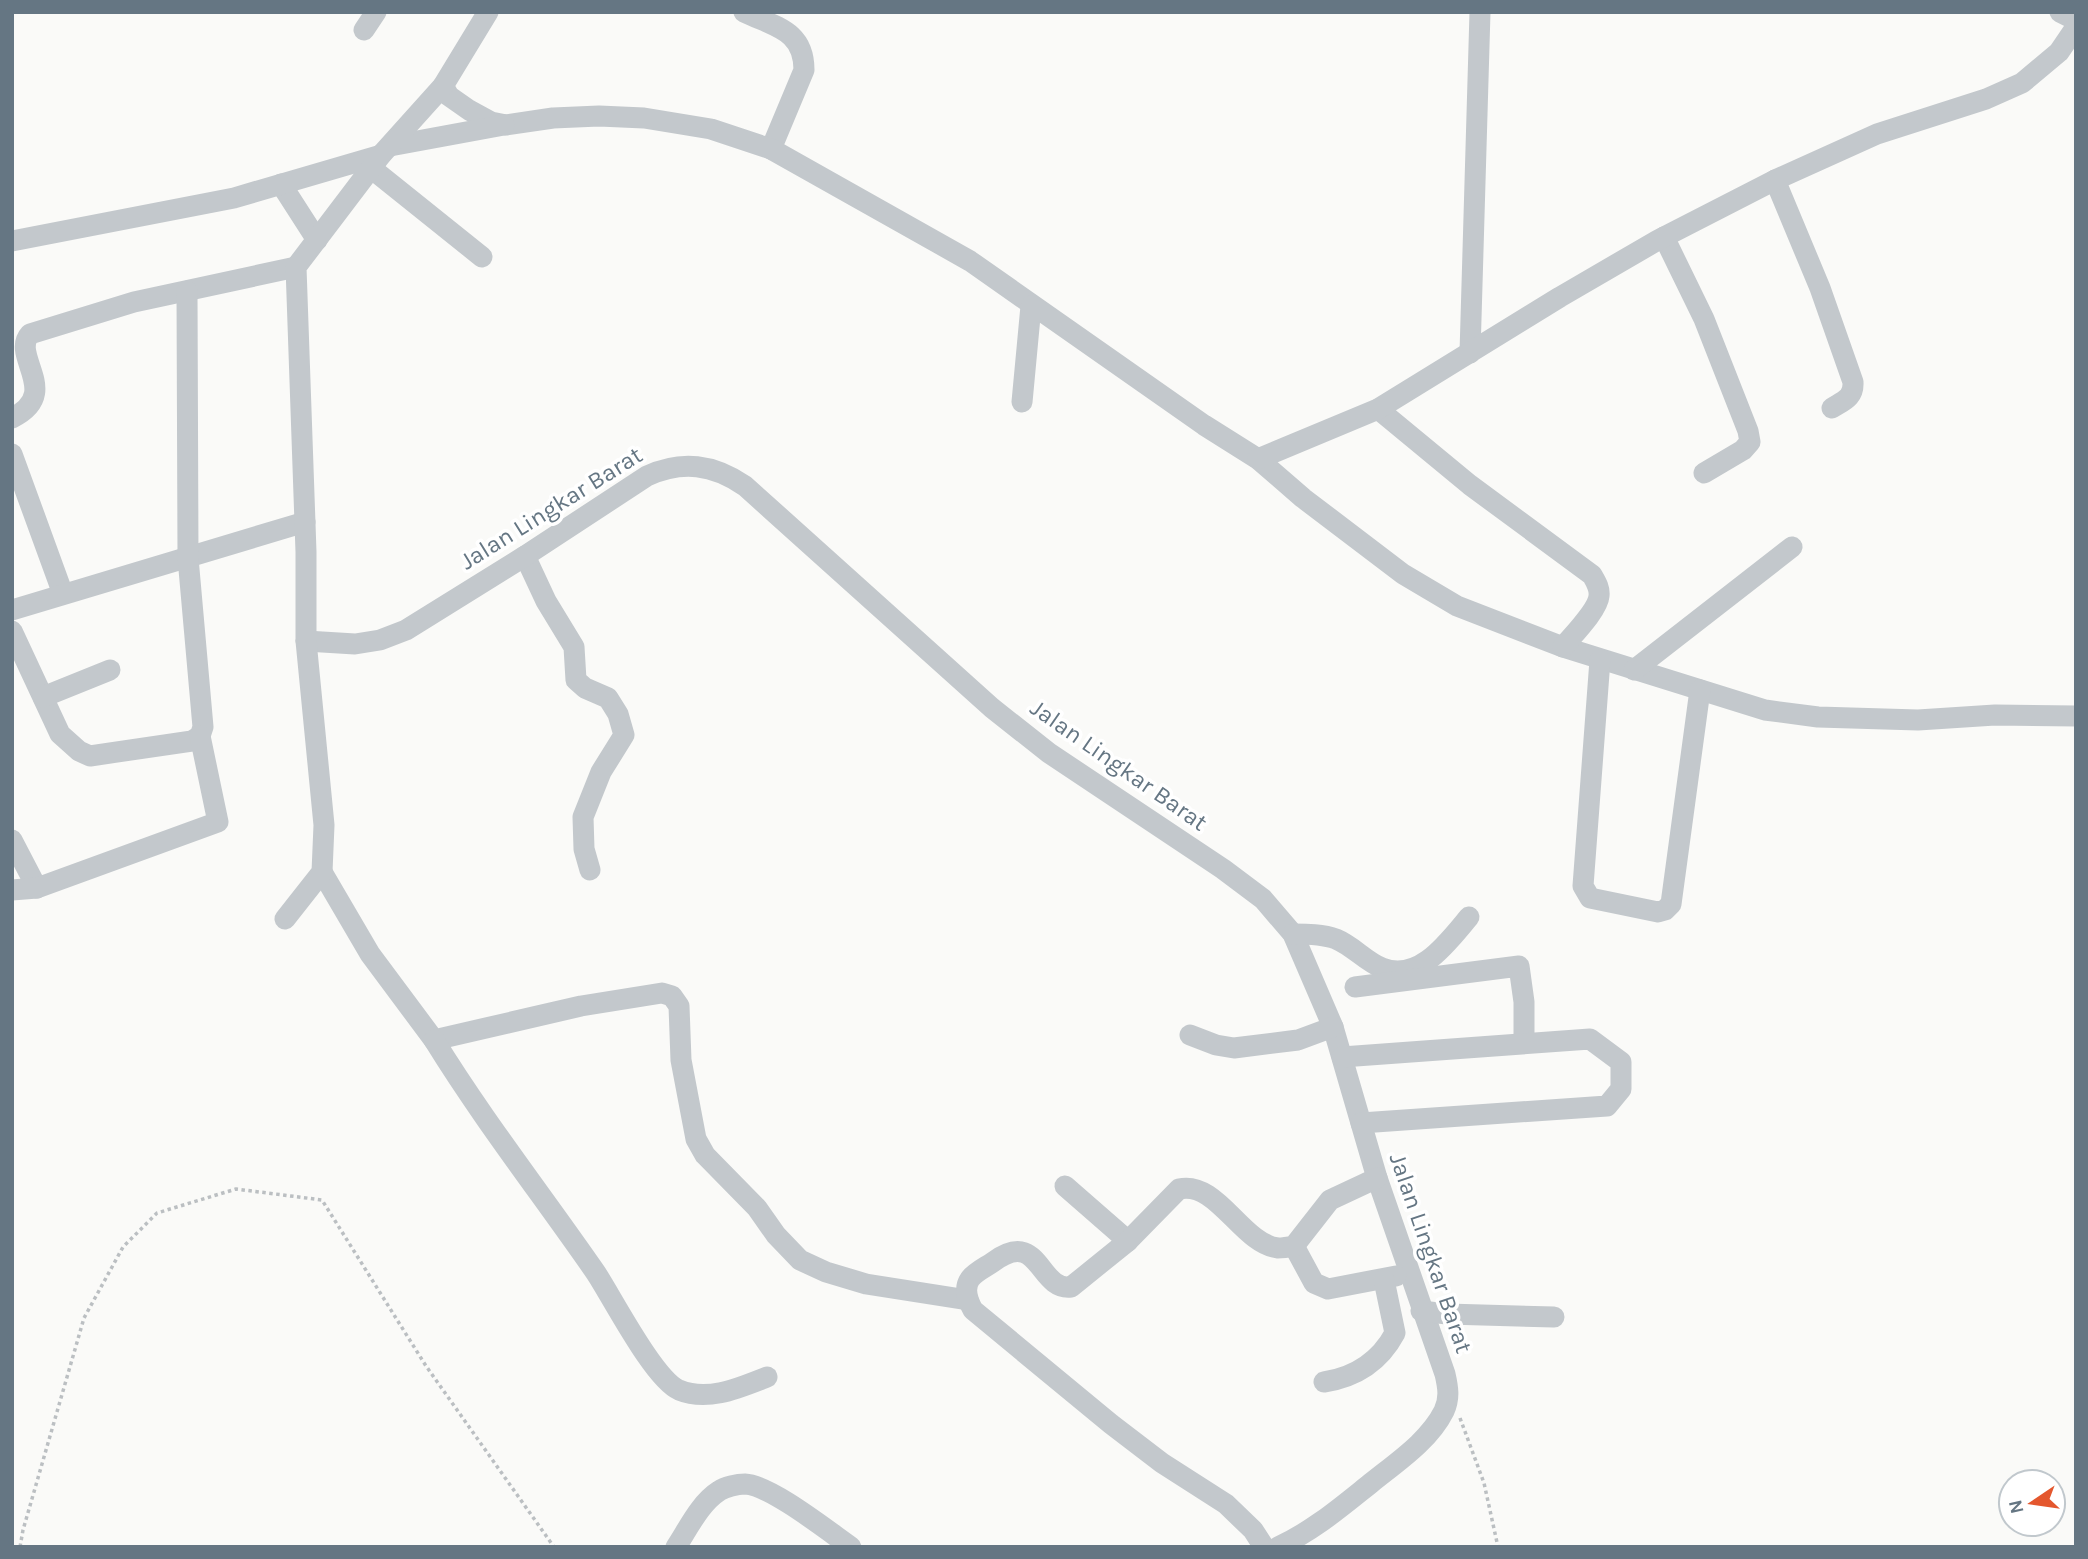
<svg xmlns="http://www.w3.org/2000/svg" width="2088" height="1559" viewBox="0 0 2088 1559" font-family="Karla,sans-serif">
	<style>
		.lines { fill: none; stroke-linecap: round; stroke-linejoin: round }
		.path { stroke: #bbbfc2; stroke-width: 3.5; stroke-dasharray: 3.5 3.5; stroke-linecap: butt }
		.minor { stroke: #c3c8cc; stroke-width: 21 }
		.labels { text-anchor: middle; stroke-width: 7; stroke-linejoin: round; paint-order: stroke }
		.street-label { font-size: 24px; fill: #657683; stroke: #fff }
	</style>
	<rect width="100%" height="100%" fill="#fafaf8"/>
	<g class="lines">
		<g class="path">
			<polyline points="1460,1418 1484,1483 1498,1547"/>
			<polyline points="20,1547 23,1530 84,1318 123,1247 157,1213 236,1189 322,1200 426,1366 554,1547"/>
		</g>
		<g class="minor">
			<path d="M744,12C775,27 804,30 804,70L771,149"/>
			<polyline points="2060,12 2076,20"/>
			<polyline points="364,30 376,12"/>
			<polyline points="443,86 449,96 469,110 491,122 506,125 553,118 599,116 644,118 711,129 771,149 970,261 1204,425 1258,459 1303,498 1403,574 1457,606 1563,647 1765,710 1818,717 1918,720 1995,715 2076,716"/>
			<polyline points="390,146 504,125"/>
			<polyline points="371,168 482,257"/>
			<path d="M1775,180L1820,288L1853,382C1854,398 1843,401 1832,408"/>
			<polyline points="281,184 317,240"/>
			<polyline points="1664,237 1704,319 1748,431 1750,442 1743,450 1704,473"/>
			<polyline points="12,241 234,198 381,155"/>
			<polyline points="1470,353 1480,12"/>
			<polyline points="1022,402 1031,306"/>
			<path d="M1378,409L1470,485L1592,575C1596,582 1600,588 1599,596C1598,610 1572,636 1563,647"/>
			<path d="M12,418C63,393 10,356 30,334L134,302L296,267"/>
			<polyline points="12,454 63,594"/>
			<polyline points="1258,459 1378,409 1560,297 1658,240 1775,180 1877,134 1986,99 2022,83 2059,52 2076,27"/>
			<polyline points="525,556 546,601 574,647 576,680 585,688 608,698 618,714 624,735 601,772 583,817 584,849 590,870"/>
			<polyline points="12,610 305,522"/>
			<polyline points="12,631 60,734 79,751 90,756 192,741 200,736 203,727 188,558 187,291"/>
			<path d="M306,641L355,644L380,640L406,630L525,556L647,476C682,460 713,464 745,486L992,708L1049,753L1223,869L1263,899L1293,934L1333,1027L1377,1178L1445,1374C1448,1387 1450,1398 1444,1411C1429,1441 1397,1462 1371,1483C1341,1507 1313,1531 1278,1547"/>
			<polyline points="1600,660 1583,886 1590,898 1658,912 1665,910 1671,904 1700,690"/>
			<polyline points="1634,670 1792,547"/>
			<polyline points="43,697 110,670"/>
			<polyline points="12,840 37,888"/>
			<polyline points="322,872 370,954 434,1040 581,1006 662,993 672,996 679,1006 681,1060 696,1139 705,1155 757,1208 776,1235 800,1260 826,1272 866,1284 968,1300"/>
			<polyline points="12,890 37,888 218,822 200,736"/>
			<polyline points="285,919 322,872 324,825 306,641 306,552 296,267 381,155 443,86 488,12"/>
			<path d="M1293,934C1307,934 1323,934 1336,939C1353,946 1365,961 1382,968C1419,983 1448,942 1469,917"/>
			<polyline points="1355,987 1519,966 1524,1002 1524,1043"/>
			<polyline points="1190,1035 1216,1045 1234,1048 1298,1040 1333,1027"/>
			<path d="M434,1040C484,1121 542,1195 596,1273C613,1299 654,1379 679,1390C708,1402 739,1388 767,1377"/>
			<polyline points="1342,1057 1590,1039 1621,1062 1621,1089 1607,1106 1361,1123"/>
			<polyline points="1065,1186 1128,1241"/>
			<polyline points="1294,1246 1314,1283 1328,1289 1396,1276"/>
			<polyline points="1421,1311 1447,1314 1554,1317"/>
			<path d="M1324,1382C1357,1377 1380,1361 1395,1333L1384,1280"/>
			<path d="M676,1547C688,1529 700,1503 719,1491C725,1487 737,1484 745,1484C770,1485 828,1531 851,1547"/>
			<path d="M1264,1547L1253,1530L1226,1504L1162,1463L1111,1424L973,1310C968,1301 963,1289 970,1279C975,1272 986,1267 993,1262C1040,1227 1038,1291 1071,1287L1128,1241L1179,1189C1217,1180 1242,1244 1278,1248C1283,1248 1289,1247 1294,1246L1330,1200L1377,1178"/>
		</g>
	</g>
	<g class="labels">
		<g class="street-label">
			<text transform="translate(551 508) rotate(-32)" y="8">Jalan Lingkar Barat</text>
			<text transform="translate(1119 765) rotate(35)" y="8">Jalan Lingkar Barat</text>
			<text transform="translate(1431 1253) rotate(71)" y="8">Jalan Lingkar Barat</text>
		</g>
	</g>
	<rect width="2088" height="1559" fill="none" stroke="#657683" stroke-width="28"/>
	<g transform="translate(2032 1503) rotate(257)"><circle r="33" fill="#ffffff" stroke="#c1c8cd" stroke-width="2"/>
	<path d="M0-5L12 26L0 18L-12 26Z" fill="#e4572e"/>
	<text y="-10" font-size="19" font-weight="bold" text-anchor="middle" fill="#657683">N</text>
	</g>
</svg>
